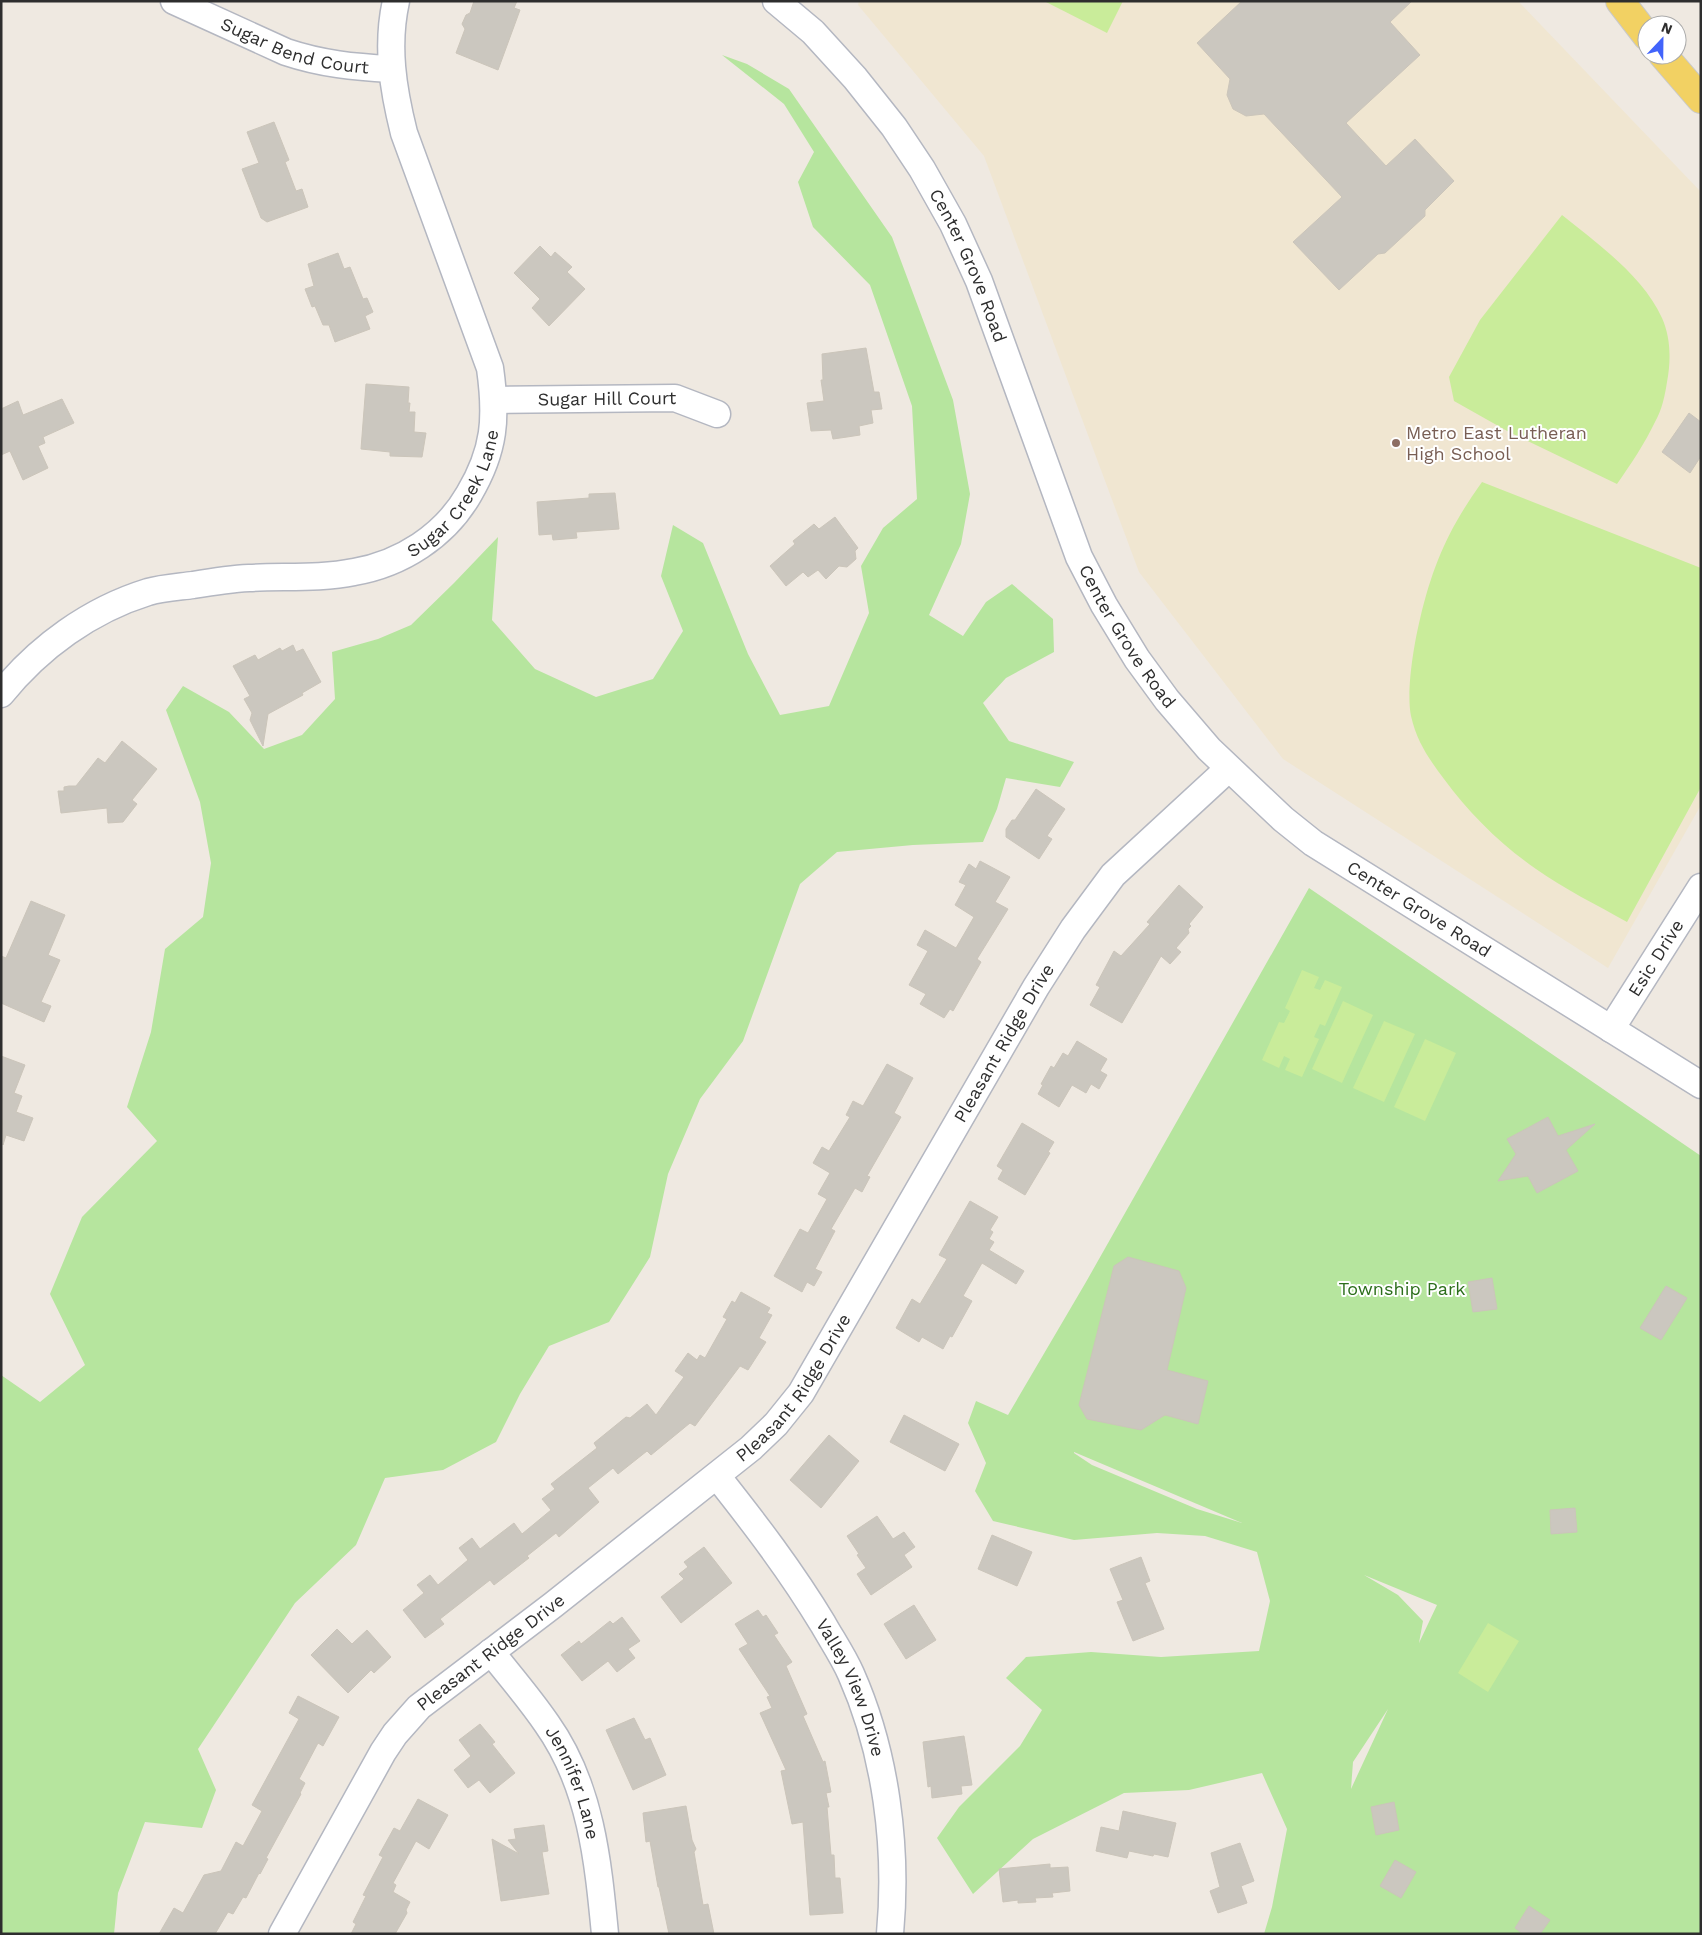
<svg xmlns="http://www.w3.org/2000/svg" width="1702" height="1935" viewBox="0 0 1702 1935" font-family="'Work Sans',sans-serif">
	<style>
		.education { fill: #f0e6d1 }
		.green { fill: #b6e59e; fill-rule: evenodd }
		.pitch { fill: #c9ec9a }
		.building { fill: #cbc7bf; stroke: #cbc5ba }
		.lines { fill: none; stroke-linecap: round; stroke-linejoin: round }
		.minor-casing { stroke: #b4b7c1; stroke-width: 29 }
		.major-casing { stroke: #c9c9c9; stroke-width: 30 }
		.minor { stroke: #fff; stroke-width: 26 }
		.major { stroke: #f2d163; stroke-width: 28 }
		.education-dot { fill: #8d6e63; stroke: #fff; stroke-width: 2 }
		.labels { text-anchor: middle; stroke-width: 4; stroke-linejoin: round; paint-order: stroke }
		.street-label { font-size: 18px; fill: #2e2e2e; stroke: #fff }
		.education-label { font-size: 18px; fill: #785e54; stroke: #fff; text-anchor: start }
		.park-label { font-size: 18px; fill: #2c6e1b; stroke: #fff }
	</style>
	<rect width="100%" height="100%" fill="#efe9e1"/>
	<polygon class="education" points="859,1 1518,1 1701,192 1701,805 1608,968 1283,759 1139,572 984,156 858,5"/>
	<g class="green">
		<polygon points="722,55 747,64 789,89 892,237 953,400 970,494 961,544 929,615 963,636 986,602 1012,584 1053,619 1054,652 1006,678 983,703 1009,741 1074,762 1060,787 1006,778 997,809 983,842 913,845 837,852 800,884 743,1041 700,1099 668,1174 650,1257 609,1322 549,1346 520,1394 496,1442 443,1470 385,1478 356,1545 295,1603 198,1749 216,1790 202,1828 145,1822 118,1893 114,1934 1,1934 1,1375 40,1402 85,1365 50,1294 82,1217 157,1141 127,1107 151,1032 165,949 203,917 211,863 200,802 166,710 183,686 229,712 264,749 302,735 335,699 332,652 378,639 411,625 454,583 498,537 492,620 535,669 596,697 653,679 683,631 661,576 673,525 703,543 748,654 780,715 829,706 869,613 861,566 883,528 917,499 912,406 870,285 813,227 798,182 814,152 784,104"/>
		<path d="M1309,888L1701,1156V1934H1264L1272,1907L1287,1829L1262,1773L1189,1790L1124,1793L1033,1839L973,1894L937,1838L959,1807L1020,1746L1042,1710L1006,1678L1026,1657L1091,1652L1161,1657L1259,1651L1270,1601L1257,1552L1205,1536L1157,1533L1074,1540L993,1521L975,1491L986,1463L968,1423L976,1401L1008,1415L1086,1282ZM1074,1453V1452L1242,1523L1197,1509L1092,1465ZM1364,1575L1437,1605L1419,1643L1423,1621L1398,1595ZM1388,1709L1351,1789L1353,1762Z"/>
	</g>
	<g class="pitch">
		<polygon points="1044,1 1123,1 1107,33"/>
		<path d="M1562,215C1598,244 1643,276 1662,318C1671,338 1671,361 1667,382C1665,395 1662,410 1655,422C1645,443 1631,464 1617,484L1509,432L1454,401L1449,377L1480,320Z"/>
		<path d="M1482,482L1701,568V787L1627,922C1597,905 1564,889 1536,869C1501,845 1469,813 1444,779C1429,759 1417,742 1411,716C1406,691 1414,644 1420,619C1433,564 1449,528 1482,482Z"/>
		<polygon points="1302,970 1319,977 1314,988 1320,990 1325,980 1342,987 1325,1026 1320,1024 1314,1037 1319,1039 1302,1077 1285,1070 1290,1059 1284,1056 1279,1068 1262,1060 1279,1022 1284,1023 1290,1011 1285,1008"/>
		<polygon points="1343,1001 1373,1015 1342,1083 1312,1069"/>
		<polygon points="1384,1021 1415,1034 1384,1102 1353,1088"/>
		<polygon points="1425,1039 1456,1053 1425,1121 1394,1107"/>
		<polygon points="1488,1623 1519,1641 1488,1692 1458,1673"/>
	</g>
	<g class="building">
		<polygon points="474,1 517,1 514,8 520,10 498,70 456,53 465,29 462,24 466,15 470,13"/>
		<polygon points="1242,1 1412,1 1390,22 1420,55 1346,123 1386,166 1415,139 1454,181 1425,210 1425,216 1385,253 1378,254 1339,290 1293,242 1342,197 1264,114 1246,116 1233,109 1227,95 1230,79 1197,43"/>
		<polygon points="274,122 289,160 285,162 296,191 302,189 308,207 267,222 261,218 242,169 259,163 247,132"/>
		<polygon points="540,246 551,257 555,252 572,267 567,272 585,289 549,326 532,308 540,299 514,273"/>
		<polygon points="338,253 344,269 350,267 363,299 367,298 373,312 365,316 370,329 335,342 329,325 323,325 315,306 312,307 305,289 314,286 308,264"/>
		<polygon points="866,348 874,392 879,392 882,409 871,410 873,423 859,426 860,435 847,437 833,439 831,430 811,431 807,403 824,401 821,380 823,380 822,354"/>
		<polygon points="366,384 409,387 408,403 410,403 409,412 415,412 414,432 426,433 422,457 390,456 390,452 361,449"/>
		<polygon points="62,399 74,423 43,437 45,443 38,446 48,468 23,480 10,451 1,455 1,409 18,401 23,415"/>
		<polygon points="1689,413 1701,422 1701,456 1690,473 1662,452"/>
		<polygon points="615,493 619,529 576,532 577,538 553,540 552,534 539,535 537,502 589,498 589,494"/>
		<polygon points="835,517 858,548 855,551 856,559 847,567 839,566 826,579 818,570 808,577 803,572 786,586 770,566 795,544 793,541 814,524 819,529"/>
		<polygon points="293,645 296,652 303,649 321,682 302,693 303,695 268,714 263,746 250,720 252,713 244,699 250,696 233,666 255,655 258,660 280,648 282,651"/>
		<polygon points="122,741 157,769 132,800 137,804 123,822 108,823 107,808 61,813 58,791 64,791 64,787 69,786 76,786 98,758 105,763"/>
		<polygon points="1036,789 1065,809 1047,836 1052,839 1039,859 1006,837 1006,829 1012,820 1015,820"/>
		<polygon points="980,861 1010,877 995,902 1008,909 977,959 981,962 953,1011 950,1009 944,1018 920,1004 926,994 909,985 928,951 917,945 925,930 956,948 974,917 955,905 966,885 959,882 969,864 976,869"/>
		<polygon points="1179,885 1203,907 1189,924 1191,926 1188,929 1189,933 1176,948 1181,952 1170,964 1161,956 1122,1023 1090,1005 1100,987 1096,985 1114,951 1121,956 1150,924 1147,922"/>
		<polygon points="31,901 65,915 48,955 60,960 41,1002 51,1006 44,1022 1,1003 1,956 6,958"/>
		<polygon points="1077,1041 1107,1059 1100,1071 1107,1075 1099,1089 1091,1084 1086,1093 1072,1085 1059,1107 1038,1094 1043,1085 1041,1084 1051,1066 1054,1068 1063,1053 1068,1056"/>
		<polygon points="1,1056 25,1065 14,1093 22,1096 16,1112 33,1118 24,1141 6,1135 3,1145"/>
		<polygon points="887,1064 913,1078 894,1113 901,1117 867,1176 870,1177 862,1192 855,1188 831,1229 835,1231 815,1269 822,1272 814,1286 807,1282 802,1292 774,1276 800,1229 808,1233 827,1199 818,1194 830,1173 813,1163 822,1147 829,1151 850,1117 846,1115 853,1101 863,1106"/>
		<polygon points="1548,1117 1558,1136 1595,1124 1566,1150 1578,1171 1537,1193 1528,1176 1498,1181 1516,1154 1507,1139"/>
		<polygon points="1022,1123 1054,1142 1048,1152 1050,1153 1025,1195 998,1179 1003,1170 997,1166"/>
		<polygon points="970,1201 998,1217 990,1230 993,1232 989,1239 994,1242 989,1250 1024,1271 1016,1284 982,1263 963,1296 972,1301 952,1337 950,1336 943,1349 922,1337 919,1342 896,1328 912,1299 920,1304 947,1259 939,1255"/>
		<polygon points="1128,1257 1179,1271 1186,1288 1167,1370 1208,1381 1198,1424 1165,1415 1141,1430 1087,1419 1079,1405 1114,1266"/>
		<polygon points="1492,1278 1497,1309 1473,1312 1468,1282"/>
		<polygon points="1666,1286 1687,1298 1661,1340 1640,1328"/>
		<polygon points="741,1292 770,1308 767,1313 772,1315 759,1338 766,1342 748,1370 740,1366 695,1426 690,1423 651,1455 647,1451 618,1474 613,1468 588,1488 599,1502 559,1537 556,1533 527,1556 529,1558 494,1585 490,1580 440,1619 444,1624 425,1638 403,1610 424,1593 417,1585 430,1575 438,1585 468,1560 459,1548 472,1538 480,1549 514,1523 522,1534 551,1510 542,1499 555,1489 551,1484 597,1448 594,1443 626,1417 630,1418 647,1404 656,1415 684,1377 675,1371 688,1353 697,1360 700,1355 705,1358 727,1319 723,1317 732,1301 735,1303"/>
		<polygon points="904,1415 959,1444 945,1471 890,1442"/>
		<polygon points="829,1435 859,1461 821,1508 790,1480"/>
		<polygon points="1575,1508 1577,1532 1551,1534 1550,1510"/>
		<polygon points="877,1516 893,1539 904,1532 915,1547 904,1555 912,1567 871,1595 857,1574 866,1568 857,1555 859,1554 847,1536"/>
		<polygon points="992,1535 1032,1552 1017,1586 978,1569"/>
		<polygon points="704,1547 732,1583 681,1623 661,1597 684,1579 679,1574 688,1567 684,1562"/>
		<polygon points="1141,1557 1150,1581 1145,1583 1164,1629 1133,1641 1117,1602 1123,1600 1110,1569"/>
		<polygon points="914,1605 936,1640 906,1659 884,1624"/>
		<polygon points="758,1610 763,1617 766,1615 778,1633 774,1635 792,1662 786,1666 807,1714 803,1716 823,1762 825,1761 831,1792 826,1793 829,1807 827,1807 831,1855 834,1855 835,1878 840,1878 843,1913 810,1915 803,1822 792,1824 781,1771 786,1770 760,1713 772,1708 767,1697 770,1696 739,1649 748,1644 735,1624"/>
		<polygon points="622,1617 640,1641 628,1649 635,1658 617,1672 608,1661 582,1681 561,1655 579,1641 581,1644 610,1621 613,1624"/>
		<polygon points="337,1629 352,1644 367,1630 391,1657 374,1673 371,1670 348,1693 311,1655"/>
		<polygon points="298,1696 339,1717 323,1746 318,1743 299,1779 305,1783 300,1793 301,1794 266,1858 268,1859 260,1874 259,1873 246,1898 243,1897 233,1914 228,1912 215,1934 159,1934 174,1908 183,1913 204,1875 221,1871 236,1842 243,1846 262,1811 252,1805 299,1719 289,1713"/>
		<polygon points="634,1718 645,1740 650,1738 666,1775 633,1790 606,1730"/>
		<polygon points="480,1724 495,1742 492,1744 515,1773 490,1793 479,1780 468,1788 454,1770 471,1756 459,1740"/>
		<polygon points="964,1736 972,1785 961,1786 962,1794 932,1798 931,1786 928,1787 923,1742"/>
		<polygon points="418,1799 448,1815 429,1849 416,1841 393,1883 396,1885 393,1892 410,1902 406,1910 407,1913 395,1934 351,1934 356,1924 353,1922 366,1896 363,1895 383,1857 379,1855 394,1828 400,1831"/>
		<polygon points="1394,1802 1399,1830 1376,1835 1371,1807"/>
		<polygon points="686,1806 692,1840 696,1849 694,1852 703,1905 708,1904 714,1934 669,1934 659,1887 658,1887 650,1841 646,1842 643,1813"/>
		<polygon points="1123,1811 1176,1823 1168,1857 1154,1854 1153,1856 1129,1851 1127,1858 1096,1851 1101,1827 1119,1831"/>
		<polygon points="544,1825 548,1851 542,1852 549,1894 501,1901 492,1839 519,1854 508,1840 516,1839 514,1829"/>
		<polygon points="1240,1843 1254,1881 1241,1886 1247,1903 1218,1913 1210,1891 1220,1887 1211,1853"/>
		<polygon points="1395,1860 1416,1872 1401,1898 1380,1886"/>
		<polygon points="1050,1864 1050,1868 1068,1867 1070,1891 1052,1893 1053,1897 1035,1898 1036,1902 1018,1903 1018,1900 1003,1902 999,1869"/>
		<polygon points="1529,1906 1550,1920 1540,1934 1523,1934 1515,1928"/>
	</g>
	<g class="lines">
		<g class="minor-casing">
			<g id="minor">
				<path id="s1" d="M174,1L286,52C322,64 354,67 391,69"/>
				<path id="s2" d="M776,1L813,32L855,78L894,127L922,169L953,224L979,281L1079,557L1104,605L1137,659L1167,700L1209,749L1283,819L1313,843L1701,1085"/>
				<path id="s3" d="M495,400L675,398L717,414"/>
				<path id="s4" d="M1,694C39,647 90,610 148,592C162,588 178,587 193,585C211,582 230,579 249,578C283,576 320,579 354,572C401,564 445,536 469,494C495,450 497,418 490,368L404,133C393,89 386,46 396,1"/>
				<path id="s5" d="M1611,1029L1701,887"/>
				<path id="s6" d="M717,1476C755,1524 791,1571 823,1624C832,1640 843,1656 851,1674C886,1753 898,1847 890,1934"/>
				<path id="s7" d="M491,1652C510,1676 530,1699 547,1724C591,1786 598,1861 605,1934"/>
				<path id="s8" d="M282,1934L383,1752L395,1734L419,1707L553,1605L751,1448L776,1424L801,1393L1036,987L1073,929L1113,875L1228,769"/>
			</g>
		</g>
		<g class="major-casing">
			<g id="major">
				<polyline points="1620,1 1647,36"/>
				<polyline points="1663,55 1701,99"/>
			</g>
		</g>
		<use href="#minor" class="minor"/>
		<use href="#major" class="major"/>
	</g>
	<circle class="education-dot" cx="1396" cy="443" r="5"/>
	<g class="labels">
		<g class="street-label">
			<text dy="6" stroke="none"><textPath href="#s1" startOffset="130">Sugar Bend Court</textPath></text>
			<text dy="6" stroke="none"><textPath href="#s2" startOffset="331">Center Grove Road</textPath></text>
			<text dy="6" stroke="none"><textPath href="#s3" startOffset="112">Sugar Hill Court</textPath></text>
			<text dy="6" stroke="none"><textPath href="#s4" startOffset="524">Sugar Creek Lane</textPath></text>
			<text dy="6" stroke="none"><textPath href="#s2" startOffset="736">Center Grove Road</textPath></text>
			<text dy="6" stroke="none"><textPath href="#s2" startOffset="1141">Center Grove Road</textPath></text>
			<text dy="6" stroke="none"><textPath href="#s5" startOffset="84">Esic Drive</textPath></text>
			<text dy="6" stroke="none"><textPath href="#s8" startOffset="1166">Pleasant Ridge Drive</textPath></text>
			<text dy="6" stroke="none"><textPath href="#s8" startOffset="761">Pleasant Ridge Drive</textPath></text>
			<text dy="6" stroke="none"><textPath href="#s8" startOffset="356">Pleasant Ridge Drive</textPath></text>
			<text dy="6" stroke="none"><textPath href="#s6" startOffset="252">Valley View Drive</textPath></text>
			<text dy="6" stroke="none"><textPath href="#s7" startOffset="156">Jennifer Lane</textPath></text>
		</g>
		<g class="education-label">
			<text x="1406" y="439">Metro East Lutheran<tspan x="1406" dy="21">High School</tspan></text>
		</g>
		<g class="park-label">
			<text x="1402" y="1295">Township Park</text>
		</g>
	</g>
	<rect width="1702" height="1935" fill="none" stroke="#2e2e2e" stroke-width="5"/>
	<g transform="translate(1662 40) rotate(22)"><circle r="24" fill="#ffffff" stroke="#ababab"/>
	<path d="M0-4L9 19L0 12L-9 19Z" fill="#4264fb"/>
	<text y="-8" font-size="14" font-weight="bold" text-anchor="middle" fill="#2e2e2e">N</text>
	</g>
</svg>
